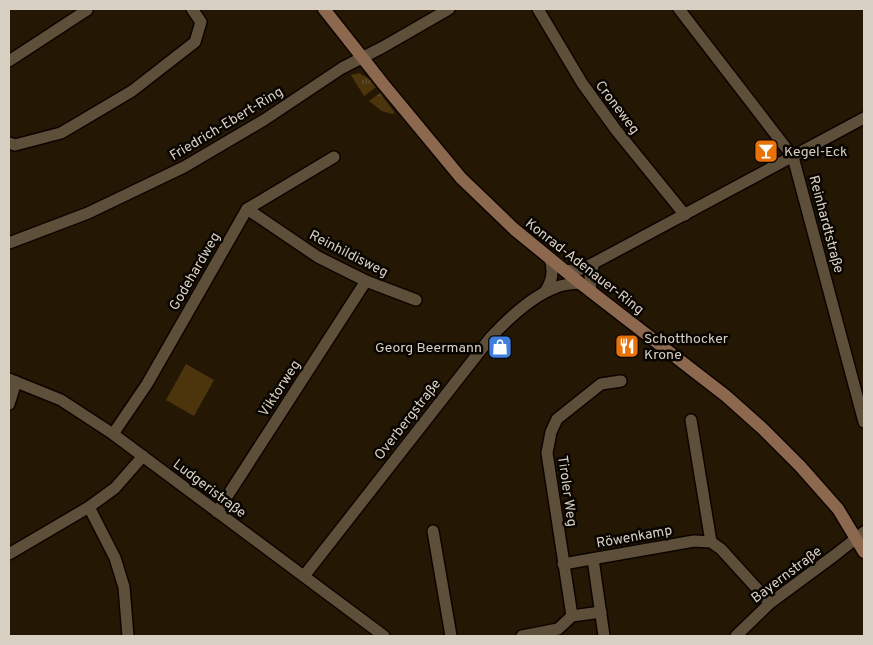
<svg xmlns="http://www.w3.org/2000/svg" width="873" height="645" viewBox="0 0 873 645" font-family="Overpass,sans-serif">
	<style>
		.grass { fill: url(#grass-tufts) }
		.park { fill: #4c350d }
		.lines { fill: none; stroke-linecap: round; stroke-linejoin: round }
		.minor-casing { stroke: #0d0400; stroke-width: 14 }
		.secondary-casing { stroke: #0d0400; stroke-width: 15 }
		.minor { stroke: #5d4f3a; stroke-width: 11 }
		.secondary { stroke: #8c684f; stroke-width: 12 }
		.labels { text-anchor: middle; stroke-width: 5; stroke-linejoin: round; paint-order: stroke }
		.street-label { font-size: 14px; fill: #d9d0c4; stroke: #090501 }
		.poi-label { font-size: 14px; fill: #d9d0c4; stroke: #090501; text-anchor: start }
	</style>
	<defs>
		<pattern id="grass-tufts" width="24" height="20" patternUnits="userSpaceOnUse" patternTransform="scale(1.25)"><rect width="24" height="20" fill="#4c350d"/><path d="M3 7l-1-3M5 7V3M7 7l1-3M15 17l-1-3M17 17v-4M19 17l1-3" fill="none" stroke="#65512f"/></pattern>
	</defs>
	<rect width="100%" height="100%" fill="#241805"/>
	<g class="grass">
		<polygon points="359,73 369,79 376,87 364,96 351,75"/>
		<polygon points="380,93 395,113 392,114 382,111 369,101"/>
	</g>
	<polygon class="park" points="186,364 214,380 194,416 166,400"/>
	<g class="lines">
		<g class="minor-casing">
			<g id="minor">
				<polyline points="538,9 582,83 616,130 685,215"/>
				<polyline points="679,9 793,157 864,422"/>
				<polyline points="9,61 87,10"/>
				<polyline points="9,143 15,145 61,133 132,91 195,42 201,22 192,9"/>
				<polyline points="247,209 318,257 366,281 416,300"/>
				<polyline points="9,243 88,213 184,167 264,120 342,68 383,47 449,9"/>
				<polyline points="565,271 582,269 594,263 864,118"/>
				<path d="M545,292C552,281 554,272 550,259"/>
				<polyline points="591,292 590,277 594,263"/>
				<polyline points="9,379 61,400 113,434 384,636"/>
				<polyline points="9,404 16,382"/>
				<polyline points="691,420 711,542"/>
				<polyline points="113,434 147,384 247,209 334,157"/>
				<polyline points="89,507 115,558 124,587 128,636"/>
				<polyline points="217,512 366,281"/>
				<polyline points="433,531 451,636"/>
				<polyline points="9,554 89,507 115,488 143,456"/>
				<polyline points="593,559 604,636"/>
				<polyline points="563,564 694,541 711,542 721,549 770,603"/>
				<path d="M304,576L491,337C508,319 533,295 557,287C564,284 572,284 580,283"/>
				<polyline points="572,616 547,453 551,432 557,419 601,384 621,381"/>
				<polyline points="522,636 558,629 572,616 601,612"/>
				<polyline points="736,636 770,603 835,555 864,532"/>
			</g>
		</g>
		<g class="secondary-casing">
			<polyline id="secondary" points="324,9 384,85 461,178 514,229 580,283 726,396 763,429 800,466 838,509 864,552"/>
		</g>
		<use href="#minor" class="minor"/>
		<use href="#secondary" class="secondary"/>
	</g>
	<defs>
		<g id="bar-square" transform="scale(1.25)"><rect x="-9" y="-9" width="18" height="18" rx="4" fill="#e8710a" stroke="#090501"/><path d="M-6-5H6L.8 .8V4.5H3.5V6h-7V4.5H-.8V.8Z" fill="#fff"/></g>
		<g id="restaurant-square" transform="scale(1.25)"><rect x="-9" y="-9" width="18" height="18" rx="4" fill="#e8710a" stroke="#090501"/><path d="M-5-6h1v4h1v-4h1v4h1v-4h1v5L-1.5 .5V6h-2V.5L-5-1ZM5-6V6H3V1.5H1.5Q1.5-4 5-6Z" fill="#fff"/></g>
		<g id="shop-square" transform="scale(1.25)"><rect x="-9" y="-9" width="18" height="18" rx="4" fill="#3f7fe0" stroke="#090501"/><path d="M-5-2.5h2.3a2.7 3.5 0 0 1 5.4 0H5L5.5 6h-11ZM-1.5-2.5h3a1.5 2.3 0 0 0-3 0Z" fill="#fff"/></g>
	</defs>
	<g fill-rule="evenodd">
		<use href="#bar-square" x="766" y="151"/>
		<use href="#restaurant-square" x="627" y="346"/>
		<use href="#shop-square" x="500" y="347"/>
	</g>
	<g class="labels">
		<g class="street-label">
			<text transform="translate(618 107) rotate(53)" y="5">Croneweg</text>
			<text transform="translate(226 123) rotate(-31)" y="5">Friedrich-Ebert-Ring</text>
			<text transform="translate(827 224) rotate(75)" y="5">Reinhardtstraße</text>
			<text transform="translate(349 253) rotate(27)" y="5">Reinhildisweg</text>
			<text transform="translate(585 266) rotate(38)" y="5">Konrad-Adenauer-Ring</text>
			<text transform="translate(194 271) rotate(-60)" y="5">Godehardweg</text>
			<text transform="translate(279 388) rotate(-57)" y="5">Viktorweg</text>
			<text transform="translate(407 419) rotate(-52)" y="5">Overbergstraße</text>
			<text transform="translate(210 488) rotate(37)" y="5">Ludgeristraße</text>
			<text transform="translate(568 491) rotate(82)" y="5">Tiroler Weg</text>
			<text transform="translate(634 536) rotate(-10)" y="5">Röwenkamp</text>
			<text transform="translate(786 574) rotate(-37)" y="5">Bayernstraße</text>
		</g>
		<g class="poi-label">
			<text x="784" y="156">Kegel-Eck</text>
			<text x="644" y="343">Schotthocker<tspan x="644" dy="16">Krone</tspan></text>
			<text x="482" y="352" text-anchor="end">Georg Beermann</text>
		</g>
	</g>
	<rect width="873" height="645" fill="none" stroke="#d9d0c4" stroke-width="20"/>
</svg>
